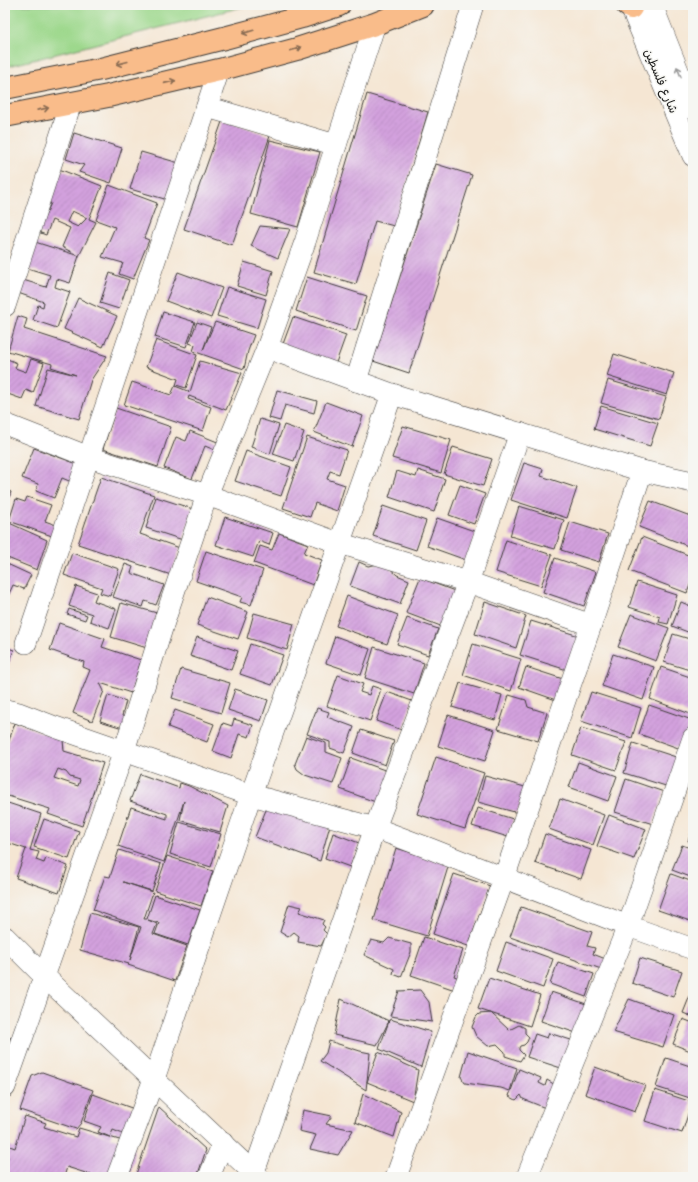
<svg xmlns="http://www.w3.org/2000/svg" width="698" height="1182" viewBox="0 0 698 1182" font-family="'Playpen Sans','Playpen Sans Arabic',sans-serif">
	<style>
		.garden { fill: #9dd88c; stroke: #5c7a54 }
		.building { fill: url(#building-hatch); fill-rule: evenodd }
		.lines { fill: none; stroke-linecap: round; stroke-linejoin: round }
		.minor-casing { stroke: #3d3a37; stroke-width: 22 }
		.major-casing { stroke: #3d3a37; stroke-width: 24 }
		.minor { stroke: #fff; stroke-width: 21 }
		.major { stroke: #f9bc8a; stroke-width: 22 }
		.oneway { stroke: #8a6c53 }
		.oneway2 { stroke: #999 }
		.labels { text-anchor: middle; stroke-width: 3; stroke-linejoin: round; paint-order: stroke }
		.street-label { font-size: 12px; fill: #1c1c1c; stroke: #f6f6f2 }
	</style>
	<defs>
		<pattern id="building-hatch" width="6" height="6" patternUnits="userSpaceOnUse"><rect width="6" height="6" fill="#d3a1de"/><path d="M-1 1l2-2M0 6l6-6M5 7l2-2" fill="none" stroke="#b58abe"/></pattern>
	</defs>
	<rect width="100%" height="100%" fill="#f6f6f2"/>
	<filter id="ink" filterUnits="userSpaceOnUse"><feTurbulence type="fractalNoise" baseFrequency=".025" numOctaves="2"/><feDisplacementMap in="SourceGraphic" scale="8" xChannelSelector="R" yChannelSelector="G"/><feConvolveMatrix kernelMatrix="1 2 1 2 8 2 1 2 1" color-interpolation-filters="sRGB"/></filter>
	<filter id="wash" filterUnits="userSpaceOnUse"><feTurbulence type="fractalNoise" baseFrequency=".012" numOctaves="4" result="noise"/><feDisplacementMap in="SourceGraphic" scale="16" xChannelSelector="R" yChannelSelector="G"/><feGaussianBlur stdDeviation="0.9" result="paint"/><feColorMatrix in="noise" values="0 0 0 0 0 0 0 0 0 0 0 0 0 0 0 0 0 1.4 0 .05"/><feComposite in="paint" operator="in"/></filter>
	<g filter="url(#wash)">
		<rect width="100%" height="100%" fill="#f5e6d3"/>
		<polygon class="garden" points="5,5 250,5 5,67"/>
		<g id="blocks">
			<g class="building">
				<polygon points="367,94 428,112 394,226 375,221 356,284 314,272"/>
				<polygon points="223,119 270,136 232,245 184,229"/>
				<polygon points="74,133 122,148 111,183 79,172 84,165 66,159"/>
				<polygon points="270,140 320,152 298,227 251,214"/>
				<polygon points="141,152 179,163 168,200 130,189"/>
				<polygon points="436,164 472,175 409,373 373,361"/>
				<path d="M59,169L102,186L89,219L96,222L79,256L62,247L70,228L52,220L46,235L38,232L51,203H46ZM72,211L87,218L78,227L67,222Z"/>
				<polygon points="109,185 157,203 144,238 149,240 133,279 119,274 123,263 102,257 115,227 96,220"/>
				<polygon points="260,226 290,229 278,258 251,246"/>
				<polygon points="32,241 79,256 70,283 57,279 55,287 70,292 57,328 33,320 38,305 43,307 44,302 18,293 23,280 46,287 50,275 24,267"/>
				<polygon points="244,262 273,271 266,295 237,286"/>
				<polygon points="178,272 222,288 211,318 166,301"/>
				<polygon points="110,273 129,280 119,309 100,303"/>
				<polygon points="307,277 367,296 356,331 296,311"/>
				<polygon points="227,287 266,299 257,328 217,316"/>
				<polygon points="78,298 117,316 103,347 64,329"/>
				<polygon points="163,312 195,322 186,347 155,337"/>
				<polygon points="18,316 27,319 24,329 107,356 91,380 79,419 36,406 48,368 76,375 51,367 52,364 8,351"/>
				<polygon points="293,317 346,335 333,371 280,352"/>
				<polygon points="197,322 211,327 203,350 215,322 254,335 248,351 244,369 193,351 195,345 189,343"/>
				<polygon points="156,340 197,355 186,388 176,385 178,379 146,367"/>
				<polygon points="614,354 674,373 667,395 607,376"/>
				<polygon points="5,358 17,363 15,368 26,372 31,359 44,363 33,393 26,390 22,399 5,393"/>
				<polygon points="200,361 242,373 226,410 189,396 188,399 211,407 203,431 124,405 132,382 171,395 175,386 190,392"/>
				<polygon points="608,380 666,397 659,419 601,403"/>
				<polygon points="277,390 317,401 314,413 285,405 280,421 269,418"/>
				<polygon points="326,402 363,416 352,447 314,432"/>
				<polygon points="601,406 658,423 650,446 594,429"/>
				<polygon points="116,408 171,427 158,467 103,449"/>
				<polygon points="260,419 279,425 270,454 251,447"/>
				<polygon points="284,425 304,432 294,461 273,454"/>
				<polygon points="403,426 451,440 441,473 392,458"/>
				<polygon points="190,431 220,443 217,451 205,446 192,479 164,468 176,437 186,441"/>
				<polygon points="307,437 347,450 339,474 330,471 327,479 345,485 337,511 315,503 310,517 283,508"/>
				<polygon points="453,447 492,459 483,486 444,474"/>
				<polygon points="34,448 80,465 74,483 62,478 54,498 36,491 38,484 22,478"/>
				<polygon points="246,451 291,467 281,496 235,481"/>
				<polygon points="524,463 543,469 541,476 577,488 567,518 511,500"/>
				<polygon points="418,470 445,479 434,512 389,497 397,471 416,477"/>
				<polygon points="101,477 154,495 140,534 180,548 171,575 78,544"/>
				<polygon points="460,485 485,494 474,524 449,515"/>
				<polygon points="5,489 11,492 5,510"/>
				<polygon points="27,497 51,505 45,521 56,525 52,536 9,521 16,499 25,502"/>
				<polygon points="156,497 193,509 183,540 146,528"/>
				<polygon points="650,501 693,517 693,548 639,527"/>
				<polygon points="383,506 426,521 416,550 373,536"/>
				<polygon points="519,506 564,520 555,549 510,536"/>
				<polygon points="225,517 273,533 269,545 259,541 253,557 216,545"/>
				<polygon points="437,518 477,532 466,560 427,546"/>
				<polygon points="7,522 47,540 37,570 5,557 5,527"/>
				<polygon points="570,522 608,534 599,562 561,550"/>
				<polygon points="279,533 308,544 304,553 322,560 313,585 254,563 260,546 272,550"/>
				<polygon points="642,537 693,557 693,577 687,593 629,571"/>
				<polygon points="506,540 552,555 541,586 496,572"/>
				<polygon points="206,551 263,570 251,605 240,602 242,597 196,581"/>
				<polygon points="72,553 119,569 110,596 100,593 102,588 64,575"/>
				<polygon points="555,558 596,572 584,606 543,592"/>
				<polygon points="359,562 368,566 384,563 397,575 409,580 400,604 350,586"/>
				<polygon points="5,563 31,575 24,589 13,585 8,596 5,595"/>
				<polygon points="125,564 133,567 131,573 164,585 156,605 145,601 143,607 113,597"/>
				<polygon points="420,578 460,593 446,628 406,613"/>
				<polygon points="637,582 677,595 668,624 659,622 660,617 629,607"/>
				<polygon points="76,586 97,593 94,601 116,609 109,628 90,621 92,614 69,606"/>
				<polygon points="347,596 398,615 387,644 336,626"/>
				<polygon points="207,597 248,612 238,639 197,625"/>
				<polygon points="485,602 526,616 516,648 475,634"/>
				<polygon points="681,602 693,607 693,634 672,626"/>
				<polygon points="121,603 157,613 147,648 111,637"/>
				<polygon points="69,609 87,615 85,620 67,614"/>
				<polygon points="254,613 294,624 287,650 247,638"/>
				<polygon points="631,614 669,628 656,661 618,647"/>
				<polygon points="407,618 438,629 428,655 397,644"/>
				<polygon points="531,621 579,636 567,670 520,655"/>
				<polygon points="59,623 105,639 102,647 141,660 131,693 100,683 104,691 92,721 73,713 90,670 83,667 84,662 50,650"/>
				<polygon points="673,634 693,640 693,671 664,662"/>
				<polygon points="335,636 370,649 361,675 326,663"/>
				<polygon points="197,637 238,651 231,670 190,656"/>
				<polygon points="250,644 283,655 272,685 240,674"/>
				<polygon points="473,644 521,659 511,691 463,675"/>
				<polygon points="5,647 14,650 5,674"/>
				<polygon points="374,647 424,663 414,694 365,678"/>
				<polygon points="613,654 654,667 643,700 602,686"/>
				<polygon points="526,667 563,679 556,700 519,687"/>
				<polygon points="661,667 693,678 693,715 650,699"/>
				<polygon points="181,669 230,683 221,713 172,698"/>
				<polygon points="338,675 363,684 360,692 369,695 372,686 381,689 370,721 327,706"/>
				<polygon points="460,683 502,695 495,720 452,707"/>
				<polygon points="235,689 268,700 261,721 228,710"/>
				<polygon points="387,692 412,701 402,730 376,721"/>
				<polygon points="591,692 641,708 632,738 581,721"/>
				<polygon points="108,695 126,701 122,716 130,719 126,729 100,721"/>
				<polygon points="509,695 526,700 528,707 547,713 538,741 498,729"/>
				<polygon points="649,705 692,720 681,749 639,734"/>
				<polygon points="317,708 329,712 327,717 354,727 344,753 330,748 330,742 307,734"/>
				<polygon points="175,710 214,724 207,742 168,727"/>
				<polygon points="448,715 495,730 485,761 438,746"/>
				<polygon points="234,719 253,725 249,737 239,734 231,758 213,751 223,723 232,726"/>
				<path d="M15,723L63,740L64,751L103,763L82,826L48,814L50,809L5,795V752ZM58,769L66,772L70,777L80,780L78,786L54,778Z"/>
				<polygon points="581,728 626,742 616,770 572,755"/>
				<polygon points="361,730 394,741 385,765 353,753"/>
				<polygon points="306,736 326,743 326,752 342,758 333,784 305,775 297,769 295,764"/>
				<polygon points="633,743 679,758 669,787 624,773"/>
				<polygon points="436,757 484,773 465,829 417,814"/>
				<polygon points="351,758 393,773 381,804 340,789"/>
				<polygon points="578,762 617,776 608,801 569,787"/>
				<polygon points="140,774 179,788 180,783 189,786 228,806 220,832 180,820 184,801 164,862 118,846 131,807 167,819 167,814 130,801"/>
				<polygon points="485,776 525,787 518,813 478,802"/>
				<polygon points="626,779 664,792 653,824 615,812"/>
				<polygon points="560,799 604,815 593,845 549,829"/>
				<polygon points="5,802 41,814 30,850 39,852 36,860 44,863 46,858 68,866 59,893 16,878 26,849 5,842"/>
				<polygon points="268,805 330,825 320,861 255,837"/>
				<polygon points="478,808 513,819 508,837 472,826"/>
				<polygon points="609,815 646,829 634,859 597,846"/>
				<polygon points="44,819 79,831 69,859 34,847"/>
				<polygon points="179,822 221,834 211,867 170,854"/>
				<polygon points="693,827 693,842 688,841"/>
				<polygon points="333,833 359,843 350,867 325,858"/>
				<polygon points="545,834 591,850 581,879 535,863"/>
				<polygon points="682,845 693,849 693,878 672,870"/>
				<polygon points="396,848 449,864 427,936 374,920"/>
				<polygon points="119,850 161,864 152,891 123,882 153,892 144,919 147,919 155,895 200,910 188,945 155,934 159,923 148,920 157,924 153,934 187,946 175,981 128,965 129,964 80,950 90,913 139,927 130,960 141,927 93,910 105,876 110,877"/>
				<polygon points="167,856 213,871 201,906 155,891"/>
				<polygon points="454,874 490,886 468,946 433,934"/>
				<polygon points="671,874 693,882 693,922 658,910"/>
				<polygon points="289,904 302,907 299,912 324,920 322,924 325,927 323,930 327,934 321,946 298,942 299,936 294,932 288,937 280,932"/>
				<polygon points="521,907 592,932 587,946 595,948 593,954 608,960 604,970 510,937"/>
				<polygon points="424,937 463,950 454,976 462,979 458,991 411,975"/>
				<polygon points="389,938 411,944 411,952 401,977 393,974 394,969 364,955 371,940 384,943"/>
				<polygon points="506,942 553,959 543,988 496,971"/>
				<polygon points="640,958 682,971 673,997 632,983"/>
				<polygon points="558,962 594,974 586,997 550,984"/>
				<polygon points="489,978 540,995 530,1026 478,1009"/>
				<polygon points="693,988 693,1017 683,1013"/>
				<polygon points="420,990 429,1002 432,1022 390,1016 399,991"/>
				<polygon points="551,992 592,1006 582,1035 541,1021"/>
				<polygon points="341,999 389,1021 390,1019 431,1032 421,1067 379,1049 389,1021 377,1045 334,1035"/>
				<polygon points="629,999 674,1015 663,1047 613,1032"/>
				<polygon points="491,1013 509,1030 519,1025 525,1028 525,1033 529,1037 527,1042 524,1045 520,1046 519,1048 519,1050 524,1055 520,1061 505,1056 505,1052 497,1044 488,1046 476,1036 472,1027 476,1017 479,1014"/>
				<polygon points="683,1019 693,1023 693,1052 673,1044"/>
				<polygon points="549,1033 574,1041 564,1069 527,1057 535,1034 547,1038"/>
				<polygon points="5,1036 11,1038 5,1055"/>
				<polygon points="329,1041 360,1051 370,1053 366,1090 320,1061 326,1053"/>
				<polygon points="468,1051 517,1068 510,1091 501,1088 465,1083 461,1077"/>
				<polygon points="378,1052 418,1070 413,1101 367,1082"/>
				<polygon points="666,1058 693,1067 693,1099 656,1087"/>
				<polygon points="595,1067 645,1085 635,1112 585,1094"/>
				<polygon points="519,1069 541,1078 539,1083 545,1086 547,1080 557,1086 548,1109 523,1099 521,1095 516,1100 509,1096"/>
				<polygon points="42,1072 93,1090 81,1123 76,1129 20,1110 32,1076"/>
				<polygon points="655,1090 692,1102 682,1133 645,1121"/>
				<polygon points="93,1094 137,1110 128,1136 113,1130 110,1137 98,1132 101,1127 84,1121"/>
				<polygon points="363,1094 401,1112 394,1137 355,1122"/>
				<polygon points="159,1107 206,1150 197,1177 135,1177"/>
				<polygon points="303,1110 332,1116 326,1124 353,1130 338,1155 310,1149 316,1135 299,1131"/>
				<polygon points="25,1116 46,1123 44,1127 76,1137 79,1128 133,1144 134,1160 129,1177 98,1177 67,1167 64,1177 5,1177 5,1166 8,1157 5,1156 5,1152 7,1145 15,1148"/>
			</g>
		</g>
	</g>
	<g filter="url(#ink)">
		<use href="#blocks" fill-opacity="0" stroke="#3d3a37" stroke-width="1"/>
		<g class="lines">
			<g class="minor-casing">
				<g id="minor">
					<polyline points="630,5 693,156"/>
					<polyline points="652,5 693,108"/>
					<polyline points="207,107 336,145"/>
					<polyline points="5,306 71,103"/>
					<polyline points="267,348 392,394 642,471 693,482"/>
					<polyline points="356,381 473,5"/>
					<polyline points="5,424 89,457 207,495 339,543 468,582 591,625"/>
					<polyline points="26,643 219,70"/>
					<polyline points="5,711 6,710 19,713 55,727 251,795 375,828 431,849 504,878 628,926 693,949"/>
					<polyline points="5,937 44,976 258,1177"/>
					<polyline points="5,1087 124,751 164,622 207,495 267,348 305,242 375,24"/>
					<polyline points="254,1172 375,828 468,582 520,433"/>
					<polyline points="117,1177 154,1079 251,795 392,394"/>
					<polyline points="209,1177 223,1143"/>
					<polyline points="396,1177 504,878 591,625 642,471"/>
					<polyline points="527,1177 628,926 693,738"/>
				</g>
			</g>
			<g class="major-casing">
				<g id="major">
					<polyline points="627,5 631,8"/>
					<polyline points="5,88 101,69 228,37 302,17 339,5"/>
					<polyline points="5,116 108,96 219,70 297,49 375,24 423,5"/>
				</g>
			</g>
			<use href="#minor" class="minor"/>
			<use href="#major" class="major"/>
		</g>
		<defs><path id="oneway-shaft" d="M-6 0H5M1.5-3L5.5 0L1.5 3" fill="none" stroke-width="1.6" stroke-linecap="round" stroke-linejoin="round"/></defs>
		<g class="oneway">
			<use href="#oneway-shaft" transform="translate(248 32) rotate(164)"/>
			<use href="#oneway-shaft" transform="translate(296 49) rotate(-16)"/>
			<use href="#oneway-shaft" transform="translate(122 63) rotate(166)"/>
			<use href="#oneway-shaft" transform="translate(170 82) rotate(-13)"/>
			<use href="#oneway-shaft" transform="translate(43 109) rotate(-11)"/>
		</g>
		<use class="oneway2" href="#oneway-shaft" transform="translate(679 72) rotate(-112)"/>
	</g>
	<g class="labels">
		<g class="street-label">
			<text transform="translate(661 81) rotate(67)" y="4">شارع فلسطين</text>
		</g>
	</g>
	<rect width="698" height="1182" fill="none" stroke="#f6f6f2" stroke-width="20"/>
</svg>
